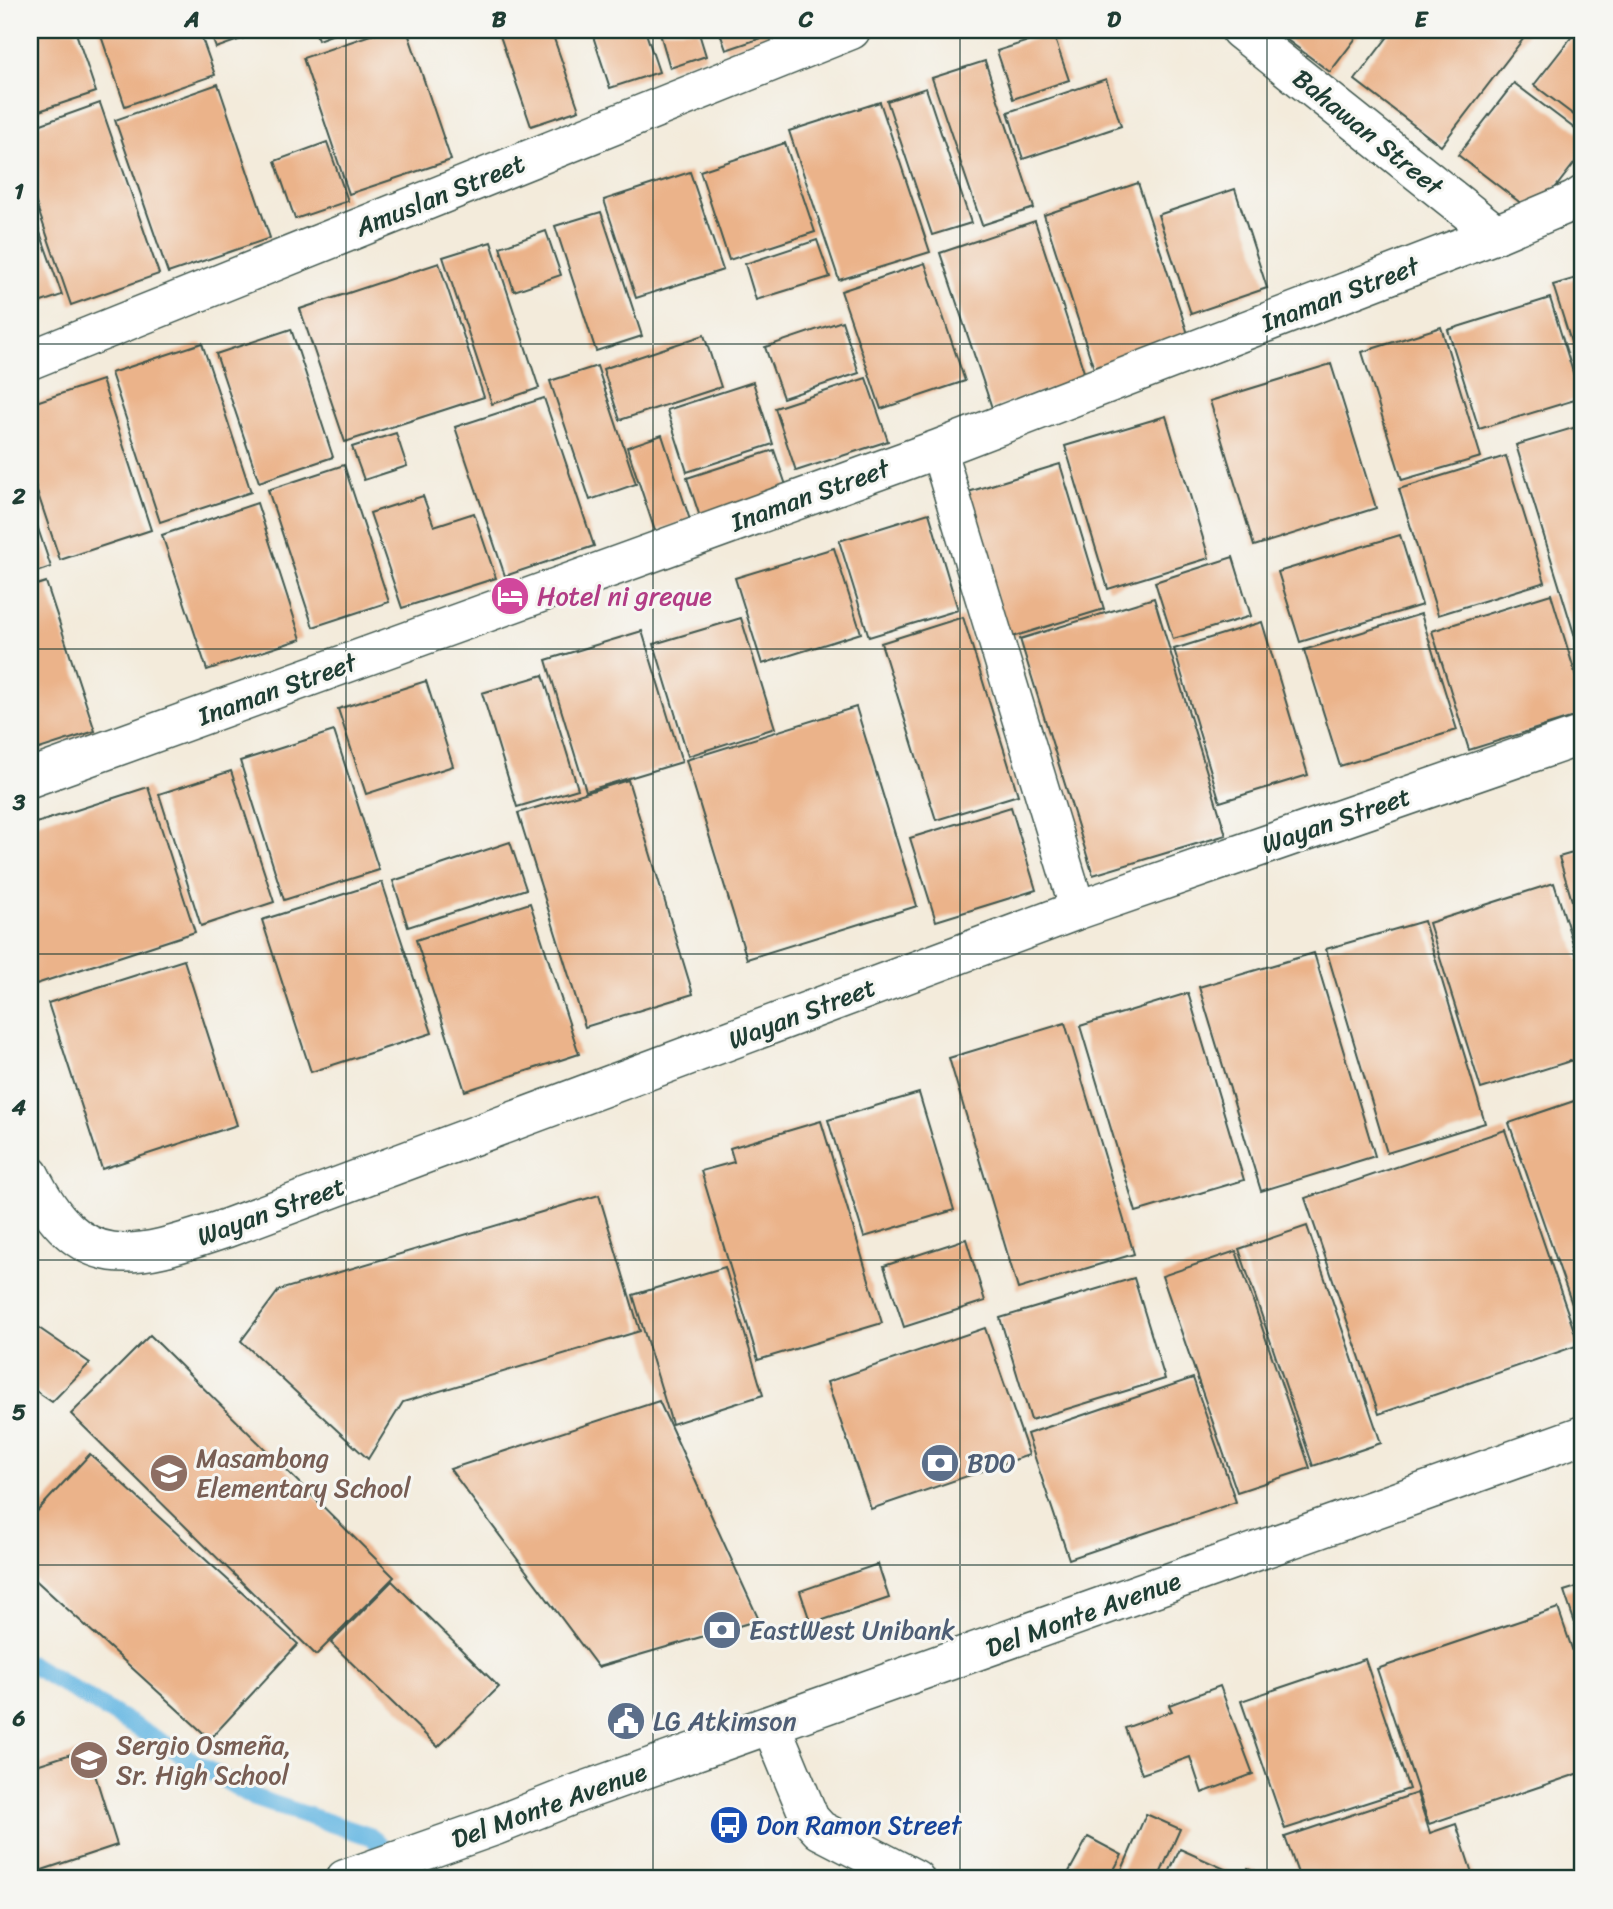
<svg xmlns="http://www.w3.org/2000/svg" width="1613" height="1909" viewBox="0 0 1613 1909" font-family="Sriracha,sans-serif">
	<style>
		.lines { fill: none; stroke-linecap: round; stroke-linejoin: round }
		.stream { stroke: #68b8e3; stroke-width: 18 }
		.building { fill: #ebb38a }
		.lane-casing { stroke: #3f574d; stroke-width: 38 }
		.street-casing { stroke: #3f574d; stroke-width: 41 }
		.secondary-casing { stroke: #3f574d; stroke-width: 41 }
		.lane { stroke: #fff; stroke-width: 35 }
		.street { stroke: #fff; stroke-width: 38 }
		.secondary { stroke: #fff; stroke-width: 38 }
		.grid { fill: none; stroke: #1f3d34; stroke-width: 2; stroke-opacity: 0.55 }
		.labels { text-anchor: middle; stroke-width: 6; stroke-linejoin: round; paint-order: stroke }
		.street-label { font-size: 26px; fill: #1f3d34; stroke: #f6f6f2 }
		.hotel-label { font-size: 26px; fill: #b23c85; stroke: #f6f6f2; text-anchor: start }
		.education-label { font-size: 26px; fill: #785e54; stroke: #f6f6f2; text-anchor: start }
		.service-label { font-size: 26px; fill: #4e5e75; stroke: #f6f6f2; text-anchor: start }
		.transit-label { font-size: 26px; fill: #164399; stroke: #f6f6f2; text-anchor: start }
		.neatline { fill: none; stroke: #1f3d34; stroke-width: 2.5 }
		.grid-label { font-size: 23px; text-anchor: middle; font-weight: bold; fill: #1f3d34 }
	</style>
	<rect width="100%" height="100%" fill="#f6f6f2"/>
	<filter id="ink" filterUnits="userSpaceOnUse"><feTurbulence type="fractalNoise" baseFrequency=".0143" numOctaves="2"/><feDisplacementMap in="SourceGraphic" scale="14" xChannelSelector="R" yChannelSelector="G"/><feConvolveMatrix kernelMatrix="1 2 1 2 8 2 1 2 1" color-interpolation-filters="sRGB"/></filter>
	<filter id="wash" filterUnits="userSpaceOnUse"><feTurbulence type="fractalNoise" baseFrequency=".00686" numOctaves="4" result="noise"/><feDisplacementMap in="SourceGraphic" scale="28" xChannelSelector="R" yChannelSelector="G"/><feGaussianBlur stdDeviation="1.57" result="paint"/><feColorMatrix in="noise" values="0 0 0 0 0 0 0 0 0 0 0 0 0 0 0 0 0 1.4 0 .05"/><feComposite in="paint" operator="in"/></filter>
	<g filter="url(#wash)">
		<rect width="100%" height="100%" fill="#f3ebdb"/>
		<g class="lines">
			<polyline class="stream" points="30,1664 255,1798 372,1837 410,1879"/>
		</g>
		<g id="blocks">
			<g class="building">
				<polygon points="30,30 75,30 96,92 30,114"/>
				<polygon points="99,30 199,30 215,75 125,106"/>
				<polygon points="209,30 267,30 216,48"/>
				<polygon points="315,30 345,30 318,40"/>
				<polygon points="385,30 407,30 451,160 349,194 303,58"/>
				<polygon points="498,30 551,30 579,110 531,126"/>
				<polygon points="591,30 645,30 659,72 610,88"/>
				<polygon points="659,30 698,30 706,56 670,68"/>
				<polygon points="719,30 785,30 726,50"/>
				<polygon points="1274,30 1362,30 1330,72"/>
				<polygon points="1393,30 1530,30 1441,146 1355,80"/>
				<polygon points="1577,30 1583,30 1583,122 1534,85"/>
				<polygon points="1053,33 1069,80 1013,99 997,51"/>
				<polygon points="985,61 1034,208 982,225 932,78"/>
				<polygon points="1106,79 1121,126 1023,159 1008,112"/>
				<polygon points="1514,83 1583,135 1583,152 1535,214 1458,155"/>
				<polygon points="218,84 270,238 168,273 115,120"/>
				<polygon points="926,88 971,223 932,235 887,101"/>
				<polygon points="880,102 930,252 839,280 789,131"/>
				<polygon points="100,103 159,274 71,305 30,186 30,128"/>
				<polygon points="327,142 348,201 295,219 275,161"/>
				<polygon points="785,143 815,232 729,260 700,171"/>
				<polygon points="690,172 723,270 636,298 604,200"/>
				<polygon points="1138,183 1190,340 1095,372 1044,215"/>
				<polygon points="1235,189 1267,288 1191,314 1158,215"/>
				<polygon points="30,204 62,295 30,306"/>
				<polygon points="601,212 642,336 596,351 555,226"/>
				<polygon points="1035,221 1086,378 992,408 940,253"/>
				<polygon points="546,231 561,275 514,291 500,247"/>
				<polygon points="817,240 830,277 756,300 745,264"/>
				<polygon points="491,242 539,388 492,404 443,257"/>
				<polygon points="439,263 484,397 345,442 300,309"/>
				<polygon points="925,263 965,381 881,409 841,291"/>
				<polygon points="1583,276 1583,380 1553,285"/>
				<polygon points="1550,298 1581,398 1479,429 1448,330"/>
				<polygon points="842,321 859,373 783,398 765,347"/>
				<polygon points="1441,327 1481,457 1402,480 1362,352"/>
				<polygon points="291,329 333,457 259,482 216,354"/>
				<polygon points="704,335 721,387 620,420 603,369"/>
				<polygon points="202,343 251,492 160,522 111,373"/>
				<polygon points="1331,364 1376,508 1254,546 1210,401"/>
				<polygon points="597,366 636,484 590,500 550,381"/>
				<polygon points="866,378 888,441 796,471 775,408"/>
				<polygon points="102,380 151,530 60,560 30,470 30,404"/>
				<polygon points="753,382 773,444 687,472 667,410"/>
				<polygon points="544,398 594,546 505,576 455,427"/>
				<polygon points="1166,416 1209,558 1108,589 1065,446"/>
				<polygon points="1583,425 1583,663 1516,445"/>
				<polygon points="396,433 407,466 364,480 352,447"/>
				<polygon points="662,435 690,520 655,531 627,447"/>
				<polygon points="774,450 789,494 702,523 687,478"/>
				<polygon points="1506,456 1545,582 1438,615 1399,489"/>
				<polygon points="1060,464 1104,609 1009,638 965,493"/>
				<polygon points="344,465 389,602 313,627 268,490"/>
				<polygon points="423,496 434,526 474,513 496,578 402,608 370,513"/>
				<polygon points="257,503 301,639 207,670 162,535"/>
				<polygon points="30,505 51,567 30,574"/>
				<polygon points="929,513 958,610 869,637 839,541"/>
				<polygon points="1400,535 1422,605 1300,642 1278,572"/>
				<polygon points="834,548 861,633 762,664 735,578"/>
				<polygon points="1233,557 1251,616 1173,639 1155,582"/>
				<polygon points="46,582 95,731 30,752 30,587"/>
				<polygon points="1551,594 1583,699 1583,714 1469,750 1432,631"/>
				<polygon points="1154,598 1226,835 1093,875 1020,639"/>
				<polygon points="1421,614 1457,730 1340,766 1304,650"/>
				<polygon points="963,617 1018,795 936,820 881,643"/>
				<polygon points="741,618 775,728 688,756 654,644"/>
				<polygon points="1262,622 1308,775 1220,802 1174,649"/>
				<polygon points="642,631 682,762 586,791 546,660"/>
				<polygon points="543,675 578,789 517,807 482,693"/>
				<polygon points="426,681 453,766 366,794 338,709"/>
				<polygon points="856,707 917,906 747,959 686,760"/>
				<polygon points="334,731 379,870 284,900 240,761"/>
				<polygon points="231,771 274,902 201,926 159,794"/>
				<polygon points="628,780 693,994 585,1027 518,813"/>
				<polygon points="148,787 195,932 30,986 30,825"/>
				<polygon points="1011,807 1036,890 936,921 910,838"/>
				<polygon points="510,842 526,889 408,927 393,881"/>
				<polygon points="1583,850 1583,938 1559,857"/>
				<polygon points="382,882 432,1033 311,1072 262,920"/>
				<polygon points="1554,883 1583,975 1583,1057 1481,1089 1429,923"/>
				<polygon points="530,903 579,1054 465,1091 416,940"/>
				<polygon points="1424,921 1485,1123 1387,1153 1326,949"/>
				<polygon points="1314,953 1375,1156 1261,1191 1199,987"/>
				<polygon points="184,960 237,1125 102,1169 48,1003"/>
				<polygon points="1188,993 1244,1180 1136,1212 1080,1026"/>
				<polygon points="1065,1023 1134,1254 1018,1289 949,1058"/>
				<polygon points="919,1093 954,1210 864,1237 828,1120"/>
				<polygon points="1583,1098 1583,1336 1509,1123"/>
				<polygon points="821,1121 882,1323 758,1360 701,1171 734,1162 730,1148"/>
				<polygon points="1505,1130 1579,1345 1379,1414 1305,1198"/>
				<polygon points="599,1195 640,1331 403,1402 368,1459 241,1341 279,1290"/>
				<polygon points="1307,1226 1381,1443 1313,1466 1239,1249"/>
				<polygon points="966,1239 985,1301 904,1327 884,1266"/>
				<polygon points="1236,1251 1310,1468 1237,1492 1162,1276"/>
				<polygon points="725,1267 763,1395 672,1424 633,1295"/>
				<polygon points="1134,1278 1165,1379 1031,1420 1000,1318"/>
				<polygon points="30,1322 90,1363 52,1402 30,1387"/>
				<polygon points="985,1328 1029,1455 871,1509 827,1382"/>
				<polygon points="150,1335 394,1577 316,1655 71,1414"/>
				<polygon points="1193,1378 1236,1502 1069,1559 1027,1434"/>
				<polygon points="659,1401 759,1620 598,1667 450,1469"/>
				<polygon points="90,1454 298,1644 210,1739 30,1575 30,1519"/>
				<polygon points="878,1564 889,1598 811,1624 800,1591"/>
				<polygon points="392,1581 499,1687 438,1747 331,1643"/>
				<polygon points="1583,1585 1583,1647 1564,1591"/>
				<polygon points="1558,1608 1583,1681 1583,1772 1429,1824 1377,1669"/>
				<polygon points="1365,1659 1409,1789 1285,1829 1241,1701"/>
				<polygon points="1220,1686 1253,1774 1202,1793 1190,1757 1142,1774 1125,1728 1172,1711 1169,1705"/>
				<polygon points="87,1749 117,1845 30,1874 30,1767"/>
				<polygon points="1417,1793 1430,1833 1456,1824 1474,1879 1300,1879 1285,1837"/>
				<polygon points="1146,1814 1180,1829 1158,1879 1118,1879"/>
				<polygon points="1088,1837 1122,1855 1109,1879 1065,1879"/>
				<polygon points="1180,1849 1236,1874 1234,1879 1166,1879"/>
				<polygon points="1248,1868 1274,1879 1243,1879"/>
				<polygon points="1583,1870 1583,1879 1559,1879"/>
			</g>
		</g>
	</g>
	<g filter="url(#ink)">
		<use href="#blocks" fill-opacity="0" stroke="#3f574d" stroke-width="2"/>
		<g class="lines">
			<g class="lane-casing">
				<polyline id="lane" points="938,449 1078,910"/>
			</g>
			<g class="street-casing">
				<g id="street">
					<polyline points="1240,30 1496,234"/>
					<polyline points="30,360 851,30"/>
					<polyline points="30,778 938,449 1496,234 1574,201 1583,195"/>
					<path d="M30,1175C81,1278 134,1259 227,1228L1078,910L1583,735"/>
					<polyline points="771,1725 810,1819 820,1830 915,1879"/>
				</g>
			</g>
			<g class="secondary-casing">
				<polyline id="secondary" points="345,1879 495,1826 578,1793 1583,1435"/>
			</g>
			<use href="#lane" class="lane"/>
			<use href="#street" class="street"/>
			<use href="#secondary" class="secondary"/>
		</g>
	</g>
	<path class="grid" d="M346,30V1879M653,30V1879M960,30V1879M1267,30V1879M30,344H1583M30,649H1583M30,954H1583M30,1260H1583M30,1565H1583"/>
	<defs>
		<g id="hotel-disc" transform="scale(2.0125)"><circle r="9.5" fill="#d1479c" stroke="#f6f6f2"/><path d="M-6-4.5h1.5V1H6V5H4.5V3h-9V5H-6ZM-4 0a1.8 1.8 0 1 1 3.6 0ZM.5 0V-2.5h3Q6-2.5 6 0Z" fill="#fff"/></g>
		<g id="bank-disc" transform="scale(2.0125)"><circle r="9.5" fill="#5c6f8a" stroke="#f6f6f2"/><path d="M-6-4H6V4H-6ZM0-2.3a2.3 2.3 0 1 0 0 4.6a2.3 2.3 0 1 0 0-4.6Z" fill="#fff"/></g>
		<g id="school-disc" transform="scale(2.0125)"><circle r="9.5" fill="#8d6e63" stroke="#f6f6f2"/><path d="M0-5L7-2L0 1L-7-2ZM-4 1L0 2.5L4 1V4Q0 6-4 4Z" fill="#fff"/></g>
		<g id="civic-disc" transform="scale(2.0125)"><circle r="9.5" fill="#5c6f8a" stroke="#f6f6f2"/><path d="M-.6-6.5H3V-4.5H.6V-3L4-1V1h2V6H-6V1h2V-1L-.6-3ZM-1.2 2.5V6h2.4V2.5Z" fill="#fff"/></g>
		<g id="bus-disc" transform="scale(2.0125)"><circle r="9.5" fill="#1a4fb4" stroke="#f6f6f2"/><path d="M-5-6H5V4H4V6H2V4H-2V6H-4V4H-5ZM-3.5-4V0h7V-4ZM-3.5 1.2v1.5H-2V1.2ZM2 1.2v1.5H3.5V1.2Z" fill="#fff"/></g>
	</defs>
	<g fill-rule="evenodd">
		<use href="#hotel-disc" x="510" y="596"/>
		<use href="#bank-disc" x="940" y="1463"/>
		<use href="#school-disc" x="169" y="1473"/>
		<use href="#bank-disc" x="722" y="1630"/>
		<use href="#civic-disc" x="626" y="1721"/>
		<use href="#school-disc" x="89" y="1760"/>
		<use href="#bus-disc" x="729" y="1825"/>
	</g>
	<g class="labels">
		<g class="street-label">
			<text transform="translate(1368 132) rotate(39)" y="9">Bahawan Street</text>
			<text transform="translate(440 195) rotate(-22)" y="9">Amuslan Street</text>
			<text transform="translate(1340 294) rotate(-21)" y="9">Inaman Street</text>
			<text transform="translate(810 495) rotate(-20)" y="9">Inaman Street</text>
			<text transform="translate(277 689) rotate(-20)" y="9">Inaman Street</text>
			<text transform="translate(1336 820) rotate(-19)" y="9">Wayan Street</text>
			<text transform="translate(802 1013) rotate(-21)" y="9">Wayan Street</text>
			<text transform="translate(271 1211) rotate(-20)" y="9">Wayan Street</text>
			<text transform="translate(1083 1614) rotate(-20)" y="9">Del Monte Avenue</text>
			<text transform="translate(549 1805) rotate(-20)" y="9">Del Monte Avenue</text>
		</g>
		<g class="hotel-label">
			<text x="537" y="605">Hotel ni greque</text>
		</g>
		<g class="education-label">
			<text x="196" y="1467">Masambong<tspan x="196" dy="30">Elementary School</tspan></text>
			<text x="116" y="1754">Sergio Osmeña,<tspan x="116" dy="30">Sr. High School</tspan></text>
		</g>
		<g class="service-label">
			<text x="967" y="1472">BDO</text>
			<text x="749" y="1639">EastWest Unibank</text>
			<text x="653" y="1730">LG Atkimson</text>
		</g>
		<g class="transit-label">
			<text x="756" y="1834">Don Ramon Street</text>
		</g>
	</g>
	<rect width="1613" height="1909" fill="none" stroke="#f6f6f2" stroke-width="77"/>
	<rect x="38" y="38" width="1536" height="1832" class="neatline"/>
	<g class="grid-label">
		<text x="192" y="27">A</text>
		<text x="499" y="27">B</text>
		<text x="806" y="27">C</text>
		<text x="1114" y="27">D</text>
		<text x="1421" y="27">E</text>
		<text x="19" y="199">1</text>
		<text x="19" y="504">2</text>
		<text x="19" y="810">3</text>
		<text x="19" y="1115">4</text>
		<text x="19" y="1420">5</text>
		<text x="19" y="1726">6</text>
	</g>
</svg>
